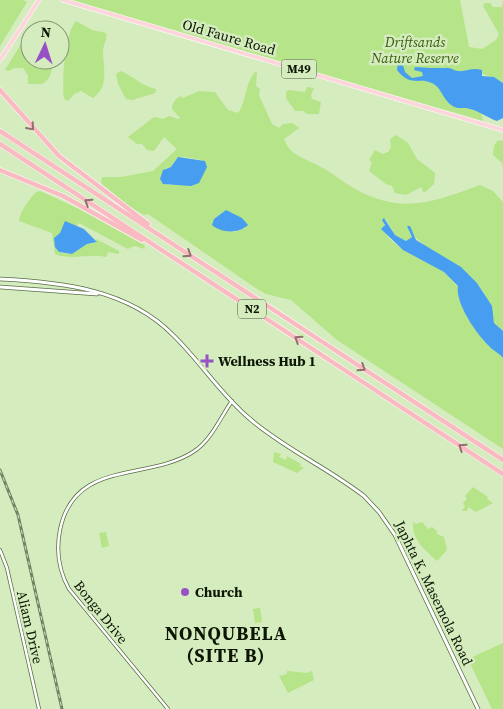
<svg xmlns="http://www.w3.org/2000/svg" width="503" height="709" viewBox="0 0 503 709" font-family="'Source Serif 4',serif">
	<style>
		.green { fill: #b6e488; fill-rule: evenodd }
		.water { fill: #479ef1 }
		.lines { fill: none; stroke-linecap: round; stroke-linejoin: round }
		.tertiary-casing { stroke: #5a6e45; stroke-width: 4 }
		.secondary-casing { stroke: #5a6e45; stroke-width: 4.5 }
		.primary-casing { stroke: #fff; stroke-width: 5 }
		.motorway-casing { stroke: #fff; stroke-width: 5.5 }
		.tertiary { stroke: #fff; stroke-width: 2.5 }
		.secondary { stroke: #fff; stroke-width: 3 }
		.primary { stroke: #fcd6da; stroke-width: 4 }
		.motorway { stroke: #fabac2; stroke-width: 4.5 }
		.rail-casing { stroke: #728263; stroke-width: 3 }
		.rail { stroke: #d4ecbe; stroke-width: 1; stroke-dasharray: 4; stroke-linecap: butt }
		.oneway { stroke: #8f706d }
		.poi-dot { fill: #9851c5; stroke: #d4ecbe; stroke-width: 2 }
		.labels { text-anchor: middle; stroke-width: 5; stroke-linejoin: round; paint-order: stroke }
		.shield { fill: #d4ecbe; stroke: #49563c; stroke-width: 1 }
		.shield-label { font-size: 12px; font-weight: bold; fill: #0d1505 }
		.street-label { font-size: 14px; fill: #0d1505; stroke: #d4ecbe }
		.park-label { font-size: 14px; font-style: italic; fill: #3b5b0f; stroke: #d4ecbe }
		.poi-label { font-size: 14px; font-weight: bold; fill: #0d1505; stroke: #d4ecbe; text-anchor: start }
		.district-label { font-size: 19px; font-weight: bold; letter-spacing: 1px; fill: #0d1505; stroke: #d4ecbe }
	</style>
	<rect width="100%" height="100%" fill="#d4ecbe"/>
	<g class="green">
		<polygon points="0,0 23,0 27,2 0,46"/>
		<path d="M62,0H460L469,47L482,49L496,40L499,34L483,6L485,3H490L493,7H502L503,0V83C493,75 483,77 473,68L483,121Z"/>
		<path d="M76,21L92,30L106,33C108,40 103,44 103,51C103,68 110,86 93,98L81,91L74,94L68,101L64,99C62,80 64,35 76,21Z"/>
		<path d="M29,31L30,60H50C54,69 51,79 42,84H28V75L23,68H14L9,71L5,70Z"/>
		<path d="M121,71C133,76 143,87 156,89L155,93L132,100L126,99L118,84L116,74Z"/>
		<path d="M255,72H257L256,86L260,89L259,95L272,124L279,128L283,124L292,123L299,128L284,139C290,157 308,159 323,168C334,174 344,183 355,189C402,215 433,202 480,185L493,191L503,202V331L494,323C484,260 436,268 408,228L412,237L406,241L395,235L386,219C373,241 424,260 438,268C446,273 451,280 458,287C455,302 477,334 488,345C493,350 499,353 503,358V449L337,340L291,300L266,294L257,289L148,214L144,215L127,205L101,183L102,177H121L153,171L177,149L164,137L154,151L147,150L142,144H137L128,137L154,117L163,119L169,116L178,119L180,118L172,109C172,103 175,99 181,96L183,98L199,91L215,92L228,110L238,113C247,100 245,83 255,72ZM184,157L202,160L177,184L168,185L165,168L171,167L176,159ZM226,210L246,228L234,232L214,219Z"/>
		<polygon points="307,87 314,88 311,95 312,99 321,102 319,114 307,114 303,111 295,111 286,98 286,92 289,90 305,92"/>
		<polygon points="396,135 408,143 417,159 435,173 434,184 424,193 421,187 406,195 395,193 392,186 386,184 369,171 372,162 369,160 375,150 383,154 388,152 391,148 390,139"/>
		<polygon points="503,140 503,171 502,163 493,155 494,146 497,141"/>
		<path d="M40,191L77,208L144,245L145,249L134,246L128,249L79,223L76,227L71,225L55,237L60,253L72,254L87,244L96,243V239L119,251V254L108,252L106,257C89,253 72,261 55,254L52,233L19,221C20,211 29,200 36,192Z"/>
		<polygon points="274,452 281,454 279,457 286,460 287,456 301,464 300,466 304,468 297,473 273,462"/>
		<polygon points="473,487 488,497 487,499 493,503 476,512 468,507 467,511 462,511 465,506 463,503 467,499 465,496"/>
		<path d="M413,522L416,524L422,522L428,529L432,527L437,531V534L444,537L447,550L437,561C425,550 412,540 413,522Z"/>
		<polygon points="106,532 109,546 102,548 99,533"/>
		<polygon points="260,608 262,622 255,623 253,609"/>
		<polygon points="503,643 503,709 492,709 468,659"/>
		<polygon points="287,671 307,673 312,671 314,680 288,693 279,676 287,674"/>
	</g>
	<g class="water">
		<path d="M396,56L403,65L405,72L412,78L423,76L422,72L414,70L415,67C425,68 437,68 446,68C450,67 454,71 458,71C466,72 472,67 482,70V76L494,77L503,83V118L497,121C486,117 478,110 466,108C461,108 456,109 451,105C444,100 441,89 435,85C420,75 412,89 397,70L398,62Z"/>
		<polygon points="178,157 205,161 207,167 199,183 191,186 163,184 160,179 163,170 171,167"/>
		<path d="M226,210L242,218L248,225C239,234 221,233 212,225L214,219Z"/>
		<path d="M384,218L395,235L406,241L412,237L407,226H410L416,240L461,267L477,283L492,306L494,323L503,331V358C499,353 492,350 488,345C476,333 455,303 458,286L444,272L403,250L381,229L385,225L382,220Z"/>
		<polygon points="65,221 84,229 97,242 87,244 72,254 59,252 55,247 54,238 60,233"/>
	</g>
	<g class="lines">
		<g class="tertiary-casing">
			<g id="tertiary">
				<polyline points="0,550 7,568 39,709"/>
				<path d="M168,709L69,589C59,571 56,550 60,530C74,459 148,481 193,452C211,441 220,418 232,401"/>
			</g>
		</g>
		<g class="secondary-casing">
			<g id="secondary">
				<path d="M0,279C61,282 128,289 173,335C200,361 221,395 250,419C285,449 328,468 364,496L379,512L395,535L478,709"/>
				<polyline points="0,287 97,294"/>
			</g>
		</g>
		<g class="primary-casing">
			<g id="primary">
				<polyline points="63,0 503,130"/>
				<polyline points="0,60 39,0"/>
			</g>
		</g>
		<g class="motorway-casing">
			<g id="motorway">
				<polyline points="0,90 59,156 148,224"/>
				<polyline points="0,131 503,460"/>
				<polyline points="0,144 503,474"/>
				<polyline points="0,170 63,196 142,240"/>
			</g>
		</g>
		<use href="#tertiary" class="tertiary"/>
		<use href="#secondary" class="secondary"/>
		<use href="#primary" class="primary"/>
		<use href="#motorway" class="motorway"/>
		<g class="rail-casing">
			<polyline id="rail" points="0,470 18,515 62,709"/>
		</g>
		<use href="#rail" class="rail"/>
	</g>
	<defs><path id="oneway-chevron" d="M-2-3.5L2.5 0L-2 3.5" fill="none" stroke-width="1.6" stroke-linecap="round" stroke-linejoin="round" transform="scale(1.25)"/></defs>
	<g class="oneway">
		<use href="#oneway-chevron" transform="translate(31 127) rotate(49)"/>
		<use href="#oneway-chevron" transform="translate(88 202) rotate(-147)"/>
		<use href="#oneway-chevron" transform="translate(188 254) rotate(33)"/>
		<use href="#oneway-chevron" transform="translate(298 339) rotate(-147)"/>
		<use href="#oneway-chevron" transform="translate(362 368) rotate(33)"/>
		<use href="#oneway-chevron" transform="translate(462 447) rotate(-146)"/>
	</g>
	<g class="poi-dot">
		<path d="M204.5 353.5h5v5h5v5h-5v5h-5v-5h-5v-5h5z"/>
		<circle cx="185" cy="592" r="5"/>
	</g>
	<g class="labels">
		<g class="shield">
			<rect x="281.5" y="59.5" width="35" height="19" rx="4"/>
			<rect x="238" y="299.5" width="28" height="19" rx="4"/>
		</g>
		<g class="shield-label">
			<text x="299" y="73">M49</text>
			<text x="252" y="313">N2</text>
		</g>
		<g class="street-label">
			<text transform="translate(229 37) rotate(16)" y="5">Old Faure Road</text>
			<text transform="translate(434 593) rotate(64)" y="5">Japhta K. Masemola Road</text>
			<text transform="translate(101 612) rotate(51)" y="5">Bonga Drive</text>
			<text transform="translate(30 627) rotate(77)" y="5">Aliam Drive</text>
		</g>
		<g class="park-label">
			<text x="415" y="47">Driftsands<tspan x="415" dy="16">Nature Reserve</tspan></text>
		</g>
		<g class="poi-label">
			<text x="218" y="366">Wellness Hub 1</text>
			<text x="195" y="597">Church</text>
		</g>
		<g class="district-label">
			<text x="226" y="640">NONQUBELA<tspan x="226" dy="22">(SITE B)</tspan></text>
		</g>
	</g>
	<g transform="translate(45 45) rotate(4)"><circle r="24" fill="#d4ecbe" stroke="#849674"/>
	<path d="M0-4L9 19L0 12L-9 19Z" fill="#9851c5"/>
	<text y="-8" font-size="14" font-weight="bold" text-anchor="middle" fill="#0d1505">N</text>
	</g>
</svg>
